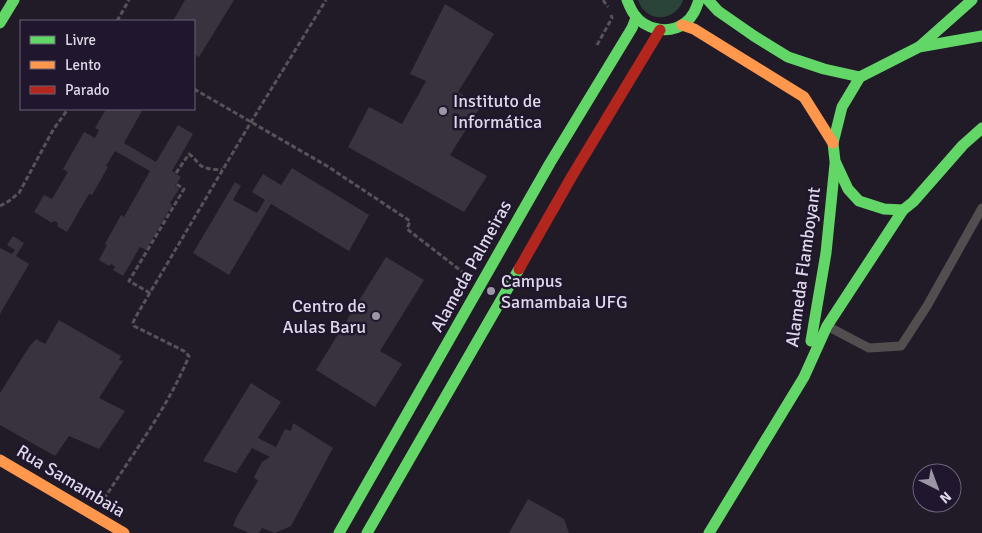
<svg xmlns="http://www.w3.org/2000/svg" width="982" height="533" viewBox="0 0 982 533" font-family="Signika,sans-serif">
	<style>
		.green { fill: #2b443a }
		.building { fill: #38333e }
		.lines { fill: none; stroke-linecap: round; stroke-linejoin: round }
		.path { stroke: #575257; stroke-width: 3; stroke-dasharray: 5 2.5; stroke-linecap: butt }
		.lane { stroke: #524d4e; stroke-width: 9 }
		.fast { stroke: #63d668; stroke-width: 11 }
		.slow { stroke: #ff974d; stroke-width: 11 }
		.jam { stroke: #b3261e; stroke-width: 11 }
		.poi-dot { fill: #9b95a4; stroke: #20162d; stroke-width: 2 }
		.labels { text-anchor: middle; stroke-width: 5; stroke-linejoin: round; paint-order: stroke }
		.poi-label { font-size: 18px; fill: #ddd7e7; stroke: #20162d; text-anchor: start }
		.street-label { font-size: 18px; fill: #ddd7e7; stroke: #20162d }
	</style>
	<rect width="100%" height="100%" fill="#211b28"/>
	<path class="green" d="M638,0H683C678,16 657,24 644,10C641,8 640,4 638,0Z"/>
	<g class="building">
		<polygon points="185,0 234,0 199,57 194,54 194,21 173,21"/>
		<polygon points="445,4 494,34 458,92 481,106 450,155 487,176 464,212 348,147 369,107 402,124 426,81 410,74"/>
		<polygon points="106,109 143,109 124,143 156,162 178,125 193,134 172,171 181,177 175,186 179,189 170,203 172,205 146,250 140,247 123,276 113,270 115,267 111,264 109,266 99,260 107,245 105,244 121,215 124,217 150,171 115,151 106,166 108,167 92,195 89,194 67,232 57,226 58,223 54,221 52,223 34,212 44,195 52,199 68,172 63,169 84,132 95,138 99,130 95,128"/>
		<polygon points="292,168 369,215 349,251 271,204 229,275 193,253 235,182 241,186 233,200 257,213 265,200 252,192 263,174 281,185"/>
		<polygon points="13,236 24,243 16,256 29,264 0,314 0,248 12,254 15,250 7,245"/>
		<polygon points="386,257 424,280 380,351 402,364 375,407 316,370"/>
		<polygon points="59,320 121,356 119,360 123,361 99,398 125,411 99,449 69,436 55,456 0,425 0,393 29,347 36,339 45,344"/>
		<polygon points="251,383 281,402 258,438 276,447 285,429 291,431 293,423 333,448 291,526 275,533 262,528 259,533 249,533 233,526 237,516 258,481 254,477 262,462 270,457 252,448 236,473 203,461"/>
		<polygon points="528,499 564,519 569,533 509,533"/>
	</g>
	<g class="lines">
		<g class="path">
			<polyline points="603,0 608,7"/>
			<polyline points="117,21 129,0"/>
			<polyline points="597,45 612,18 611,15"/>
			<polyline points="194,89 327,166 410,221 407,229 465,274"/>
			<path d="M176,173L189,154C193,157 195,159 198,163C204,170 214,169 222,170"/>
			<polyline points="0,206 9,201 19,193 53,130 68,109"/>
			<polyline points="150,293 129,281 184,189 176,184"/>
			<path d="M104,499C134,452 168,407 189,356L184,351L134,326L133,323L135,318L251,122L326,0"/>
		</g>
		<polyline class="lane" points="827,326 869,348 901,346 927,306 982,208"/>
		<g class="fast">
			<path d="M627,0C629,5 631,10 634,14C645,30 669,35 685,23C693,17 696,9 699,0"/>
			<polyline points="708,0 718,11 754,36 788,57 824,69 860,77"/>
			<polyline points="0,23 14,0"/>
			<polyline points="982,36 919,47 860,77 842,107 833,143 835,161 848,189 859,201 884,209 903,210 913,202 963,145 982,128"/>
			<polyline points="919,47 972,0"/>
			<polyline points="811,341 826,253 835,164"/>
			<polyline points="339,533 550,163 632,28 636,18"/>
			<polyline points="367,533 519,269"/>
			<polyline points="709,533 804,377 827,326 903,210"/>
		</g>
		<g class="slow">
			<polyline points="682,25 694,29 804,97 833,143"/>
			<polyline points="0,460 124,533"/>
		</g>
		<polyline class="jam" points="519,269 572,176 660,30"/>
	</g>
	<g class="poi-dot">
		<circle cx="443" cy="111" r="5"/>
		<circle cx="491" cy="291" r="5"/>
		<circle cx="376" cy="316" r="5"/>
	</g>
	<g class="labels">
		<g class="poi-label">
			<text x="453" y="107">Instituto de<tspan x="453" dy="21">Informática</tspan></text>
			<text x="501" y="287">Campus<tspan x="501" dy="21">Samambaia UFG</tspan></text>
			<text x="366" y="312" text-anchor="end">Centro de<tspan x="366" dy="21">Aulas Baru</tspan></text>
		</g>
		<g class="street-label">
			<text transform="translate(471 266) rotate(-61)" y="6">Alameda Palmeiras</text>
			<text transform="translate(803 267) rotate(-82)" y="6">Alameda Flamboyant</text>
			<text transform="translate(71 481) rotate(31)" y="6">Rua Samambaia</text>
		</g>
	</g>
	<rect x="20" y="20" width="175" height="90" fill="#20162d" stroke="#6c6377"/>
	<rect x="30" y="36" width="25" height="8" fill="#63d668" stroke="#6c6377"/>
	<text x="65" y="45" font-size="15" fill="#ddd7e7">Livre</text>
	<rect x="30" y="61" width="25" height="8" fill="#ff974d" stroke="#6c6377"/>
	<text x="65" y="70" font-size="15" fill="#ddd7e7">Lento</text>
	<rect x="30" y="86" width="25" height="8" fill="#b3261e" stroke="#6c6377"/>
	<text x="65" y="95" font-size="15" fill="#ddd7e7">Parado</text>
	<g transform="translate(937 488) rotate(138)"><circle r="24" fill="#20162d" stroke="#6c6377"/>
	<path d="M0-4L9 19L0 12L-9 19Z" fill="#9b95a4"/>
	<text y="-8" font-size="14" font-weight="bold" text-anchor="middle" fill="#ddd7e7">N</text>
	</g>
</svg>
